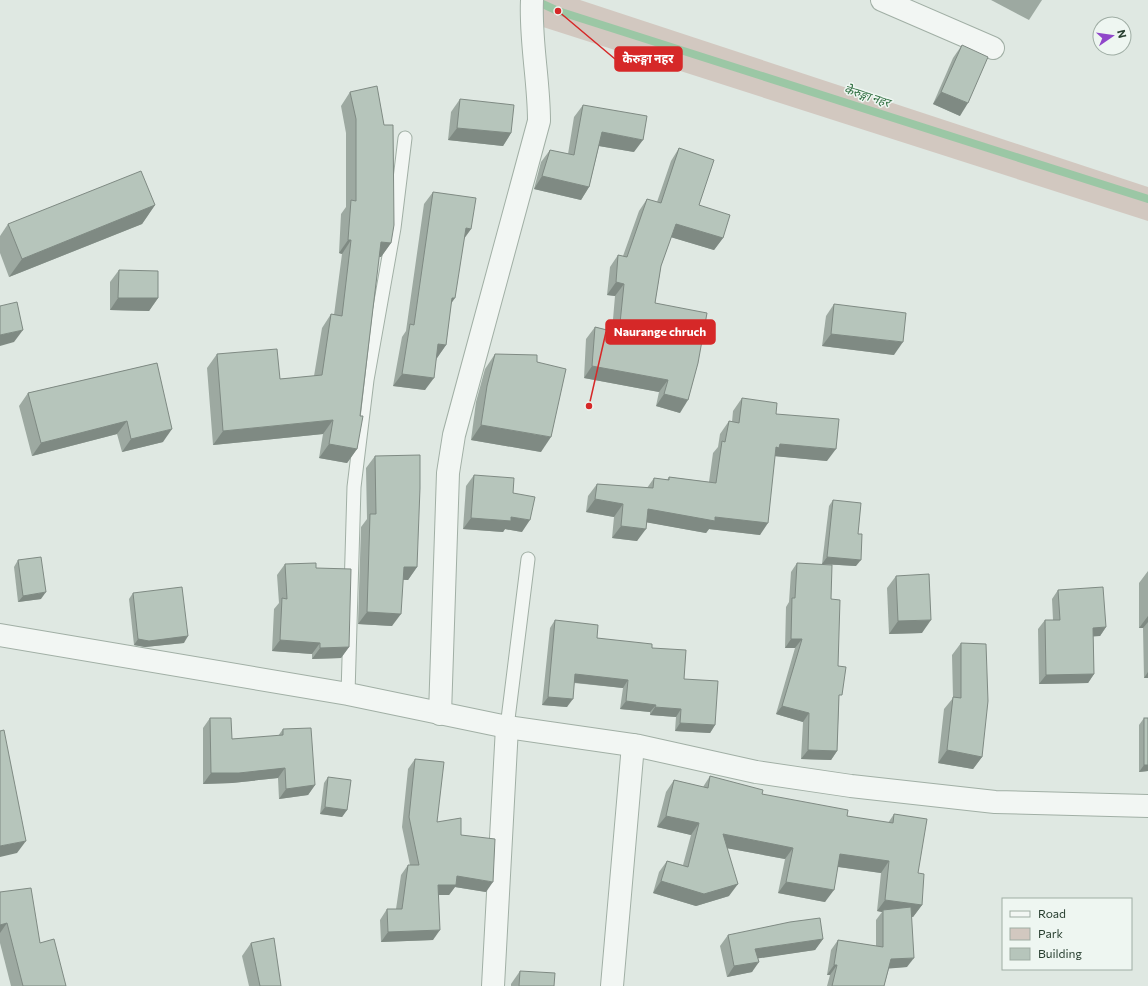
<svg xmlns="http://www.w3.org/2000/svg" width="1148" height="986" viewBox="0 0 1148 986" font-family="Commissioner,'Noto Sans Devanagari',sans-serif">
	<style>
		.green { fill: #d2c8c0 }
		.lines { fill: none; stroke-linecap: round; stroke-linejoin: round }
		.stream { stroke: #9bc7a5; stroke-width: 8 }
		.service-casing { stroke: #a1afa5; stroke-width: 15 }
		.minor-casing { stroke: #a1afa5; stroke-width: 24 }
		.service { stroke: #f2f6f3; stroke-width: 13 }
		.minor { stroke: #f2f6f3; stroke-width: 22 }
		.wall { fill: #9da9a1 }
		.shaded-wall { fill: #7f8a83 }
		.building { fill: #b6c5bb; stroke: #7f8a83 }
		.labels { text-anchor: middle; stroke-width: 3; stroke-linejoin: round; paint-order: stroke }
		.water-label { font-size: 12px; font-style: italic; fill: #347144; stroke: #eef6f1 }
		.leader { fill: none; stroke: #d62828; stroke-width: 1.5 }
		.callout-dot { fill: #d62828; stroke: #eef6f1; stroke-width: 1.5 }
		.callout { fill: #d62828; stroke: #d62828; stroke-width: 1.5 }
		.callout-label { font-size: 12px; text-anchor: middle; font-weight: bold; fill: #fff }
	</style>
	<rect width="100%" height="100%" fill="#dfe8e2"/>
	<polygon class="green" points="541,0 580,0 1148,187 1148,221 543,27"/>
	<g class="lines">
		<polyline class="stream" points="534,0 558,11 1148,199"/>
		<g class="service-casing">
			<g id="service">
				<polyline points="348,694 354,487 367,380 394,228 405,138"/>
				<polyline points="507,727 528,559"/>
			</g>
		</g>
		<g class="minor-casing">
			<g id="minor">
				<polyline points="882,0 993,48"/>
				<polyline points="0,635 348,694 507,727 639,746 756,772 851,786 995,802 1148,806"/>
				<path d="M440,714L448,473L454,435L539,121C539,80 530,40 532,0"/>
				<polyline points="493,986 507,727"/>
				<polyline points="612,986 633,745"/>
			</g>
		</g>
		<use href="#service" class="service"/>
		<use href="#minor" class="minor"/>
	</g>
	<g class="wall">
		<polygon points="991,0 1042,0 1029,20"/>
		<polygon points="962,45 960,116 933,104 953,58"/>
		<polygon points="350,92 391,243 381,257 379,257 357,449 347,463 319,458 323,434 213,445 207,368 217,354 280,379 314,376 322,328 331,314 334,315 342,254 339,253 341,214 346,207 346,133 341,106"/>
		<polygon points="460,99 511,133 503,146 448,140 451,112"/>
		<polygon points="583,105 634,152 599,146 589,187 581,200 534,189 541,162 550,150 568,154 574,117"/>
		<polygon points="679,148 699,205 723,238 714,250 671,237 661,266 655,303 680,413 656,406 659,392 584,378 586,339 595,327 612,331 615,296 607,295 610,267 618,255 623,256 639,211 647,199 657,202 671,161"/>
		<polygon points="433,192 471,229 464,239 451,304 446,345 437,358 425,390 393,386 402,337 406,331 424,204"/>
		<polygon points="155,205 142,224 9,277 0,253 0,236 8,224"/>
		<polygon points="119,270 158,298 149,311 110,310 110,282"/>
		<polygon points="834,304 894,355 822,346 826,316"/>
		<polygon points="495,354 541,452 471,440 476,402 485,369"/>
		<polygon points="157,363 163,442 122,452 117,434 32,456 19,406 28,393"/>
		<polygon points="742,398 776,414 827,461 775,456 760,535 709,529 706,533 646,522 637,541 612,538 614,517 586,512 588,496 597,484 647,488 654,478 667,480 669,477 709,482 713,453 718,447 720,434 729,421 732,422 733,411"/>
		<polygon points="375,456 417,567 408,580 403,580 392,626 358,624 361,527 367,519 366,468"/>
		<polygon points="474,475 513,493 522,532 505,529 503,532 463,529 466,486"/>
		<polygon points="833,500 858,534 856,566 822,564 829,506"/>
		<polygon points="18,560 41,599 18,602 14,567"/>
		<polygon points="797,563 831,599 838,666 839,700 837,751 831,760 801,759 803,722 776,714 795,648 785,648 786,607 789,602 791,572"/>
		<polygon points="285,564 316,568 349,647 341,658 312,659 312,654 272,651 274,609 279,603 277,575"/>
		<polygon points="1148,571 1148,678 1144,678 1143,628 1139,628 1139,583"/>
		<polygon points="896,576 922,633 889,634 887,588"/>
		<polygon points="1058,590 1106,627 1100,636 1093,636 1094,674 1088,683 1039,684 1038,629 1045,620 1053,620 1052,599"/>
		<polygon points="133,593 184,643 145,647 134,645 129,599"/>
		<polygon points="555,620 597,638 652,648 684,679 715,725 710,733 675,731 676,717 650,715 650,712 620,709 623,688 574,683 567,707 542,705 550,628"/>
		<polygon points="961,643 982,757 973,769 938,763 944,709 953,698 952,655"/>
		<polygon points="210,718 232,739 278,736 283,729 315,785 308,795 279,799 278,778 232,783 203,784 203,728"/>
		<polygon points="1144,718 1148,771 1139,772 1139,725"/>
		<polygon points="415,759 437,822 461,835 486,892 455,887 449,895 439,895 433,940 381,942 380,920 387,909 396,909 401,875 408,865 410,865 402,827 408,769"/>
		<polygon points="710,776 762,794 847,816 888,823 894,814 918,873 922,905 913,917 911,916 907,967 889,968 884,986 827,986 830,975 827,975 831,950 838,940 876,946 876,920 882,912 877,911 881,873 838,867 825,902 778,893 785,859 727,848 729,896 696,906 653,893 659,872 667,861 683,865 691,835 657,827 666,792 674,780 703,787"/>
		<polygon points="328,777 347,810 342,817 320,814 324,783"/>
		<polygon points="0,892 40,943 66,986 11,986 0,943"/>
		<polygon points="728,935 823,939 815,950 758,958 752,972 727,977 720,946"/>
		<polygon points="251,943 281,986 249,986 242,956"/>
		<polygon points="520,971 554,986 511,986 511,984"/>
	</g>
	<g class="shaded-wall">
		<polygon points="941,92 968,103 960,116 933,104"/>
		<polygon points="457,128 511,133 503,146 448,140"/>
		<polygon points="602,132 643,140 634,152 593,145"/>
		<polygon points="542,176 589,187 581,200 534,189"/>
		<polygon points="155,205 142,224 9,277 22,259"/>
		<polygon points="676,224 723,238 714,250 667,236"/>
		<polygon points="466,228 471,229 462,241"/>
		<polygon points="348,240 351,240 342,254 339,253"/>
		<polygon points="381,242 391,243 381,257 371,256"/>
		<polygon points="616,282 624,284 615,296 607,295"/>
		<polygon points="118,298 158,298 149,311 110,310"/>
		<polygon points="452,298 455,298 446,311"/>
		<polygon points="23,330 14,342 0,346 0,335"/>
		<polygon points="831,334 903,342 894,355 822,346"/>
		<polygon points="438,344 446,345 437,358 429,356"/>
		<polygon points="592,366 668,380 659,392 584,378"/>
		<polygon points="402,374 434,378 425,390 393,386"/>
		<polygon points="664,394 688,400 680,413 656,406"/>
		<polygon points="333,420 323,434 213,445 223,431"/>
		<polygon points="127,421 117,434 32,456 41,443"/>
		<polygon points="481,425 551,437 541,452 471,440"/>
		<polygon points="172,429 163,442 122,452 131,439"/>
		<polygon points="329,444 357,449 347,463 319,458"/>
		<polygon points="780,444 836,449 827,461 773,456 776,447"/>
		<polygon points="595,499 623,504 614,517 586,512"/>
		<polygon points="648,509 715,517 768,523 760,535 709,529 706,533 639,521"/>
		<polygon points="511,517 530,520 522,532 505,529 503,532 463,529 471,518"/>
		<polygon points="621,526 646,529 637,541 612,538"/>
		<polygon points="827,557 861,560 856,566 822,564"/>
		<polygon points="404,567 417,567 408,580 395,579"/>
		<polygon points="46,592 41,599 18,602 23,596"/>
		<polygon points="367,612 401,614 392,626 358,624"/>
		<polygon points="1148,616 1148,622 1143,628 1139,628"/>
		<polygon points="931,620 922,633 889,634 898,621"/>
		<polygon points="1106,627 1100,636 1087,637 1093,628"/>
		<polygon points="188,636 184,643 145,647 134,645 138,639"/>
		<polygon points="791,639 802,639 795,648 785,648"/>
		<polygon points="280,640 320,643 312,654 272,651"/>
		<polygon points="349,647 341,658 312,659 320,648"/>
		<polygon points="1148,672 1148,678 1144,678"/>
		<polygon points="575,674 628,680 623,688 569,682"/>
		<polygon points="1094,674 1088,683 1039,684 1046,675"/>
		<polygon points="548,697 573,699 567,707 542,705"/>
		<polygon points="626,701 656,705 650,712 620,709"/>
		<polygon points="782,706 809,713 803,722 776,714"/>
		<polygon points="655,707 681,709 676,717 650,715"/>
		<polygon points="680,723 715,725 710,733 675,731"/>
		<polygon points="808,750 837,751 831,760 801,759"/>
		<polygon points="947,750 982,757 973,769 938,763"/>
		<polygon points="1144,765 1148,765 1148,771 1139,772"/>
		<polygon points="285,768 278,778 232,783 203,784 211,773"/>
		<polygon points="315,785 308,795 279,799 286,789"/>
		<polygon points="325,807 347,810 342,817 320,814"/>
		<polygon points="666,816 699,823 691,835 657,827"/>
		<polygon points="723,834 793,848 785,859 715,846"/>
		<polygon points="26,841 17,853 0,857 0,846"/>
		<polygon points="840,854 889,861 881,873 832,866"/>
		<polygon points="457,876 493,882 486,892 455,887 449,895 431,895 438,885"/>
		<polygon points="661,881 738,884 729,896 696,906 653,893"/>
		<polygon points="786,882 834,890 825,902 778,893"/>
		<polygon points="885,900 922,905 913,917 883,912 883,910 882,912 877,911"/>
		<polygon points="7,923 0,933 0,925"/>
		<polygon points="440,930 433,940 381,942 388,932"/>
		<polygon points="823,939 815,950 748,960 755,949"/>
		<polygon points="914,958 907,967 884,969 891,959"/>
		<polygon points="759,962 752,972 727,977 734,966"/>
		<polygon points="834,965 837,965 830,975 827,975"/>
	</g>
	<g class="building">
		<polygon points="962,45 988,57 968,103 941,92"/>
		<polygon points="377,86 384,125 393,125 394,225 391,243 381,242 360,416 363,416 357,449 329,444 333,420 223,431 217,354 277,349 280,379 322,375 331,314 342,316 351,240 348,240 351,200 356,201 356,119 350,92"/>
		<polygon points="460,99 514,105 511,133 457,128"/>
		<polygon points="583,105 647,116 643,140 602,132 589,187 542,176 550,150 574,155"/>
		<polygon points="679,148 714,160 699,205 730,215 723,238 676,224 661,266 655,303 707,313 698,363 688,400 664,394 668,380 592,366 595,327 619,333 624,284 616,282 618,255 627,257 647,199 661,203"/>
		<polygon points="141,171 155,205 22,259 8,224"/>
		<polygon points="433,192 476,198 471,229 466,228 455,298 452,298 446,345 438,344 434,378 402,374 410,324 414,325"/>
		<polygon points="119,270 158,271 158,298 118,298"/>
		<polygon points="17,302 23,330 0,335 0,306"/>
		<polygon points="834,304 906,313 903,342 831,334"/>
		<polygon points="495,354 537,355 537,362 566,369 551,437 481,425 487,386"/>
		<polygon points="157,363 172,429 131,439 127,421 41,443 28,393"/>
		<polygon points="742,398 777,403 776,414 839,419 836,449 780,444 779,448 776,447 768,523 715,517 715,521 648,509 646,529 621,526 623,504 595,499 597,484 653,488 654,478 669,480 669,477 716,483 722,441 725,442 729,421 739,423"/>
		<polygon points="420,455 420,488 417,567 404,567 401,614 367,612 370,514 376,514 375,456"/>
		<polygon points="474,475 514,478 513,493 535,497 530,520 511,517 511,521 471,518"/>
		<polygon points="833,500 861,503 858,534 862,534 861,560 827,557"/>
		<polygon points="41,557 46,592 23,596 18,560"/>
		<polygon points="316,563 316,568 351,569 349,647 320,648 320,643 280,640 282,598 287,599 285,564"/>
		<polygon points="797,563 832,565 831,599 840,600 838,666 846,667 842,695 839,695 837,751 808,750 809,713 782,706 802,639 791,639 792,598 795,598"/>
		<polygon points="929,574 931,620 898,621 896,576"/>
		<polygon points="182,587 188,636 149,641 138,639 133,593"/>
		<polygon points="1103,587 1106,627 1093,628 1094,674 1046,675 1045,620 1060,620 1058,590"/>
		<polygon points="555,620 598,625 597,638 652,644 652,648 686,650 684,679 718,681 715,725 680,723 681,709 655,707 656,705 626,701 628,680 575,674 573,699 548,697"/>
		<polygon points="961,643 986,644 988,701 982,757 947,750 953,697 961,698"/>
		<polygon points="210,718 231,718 232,739 283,735 283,729 311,728 315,785 286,789 285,768 239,773 211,773"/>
		<rect x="1144" y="718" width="4" height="47"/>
		<polygon points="4,730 26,841 0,846 0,731"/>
		<polygon points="415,759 444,762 437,822 461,818 461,835 495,839 493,882 457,876 456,885 438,885 440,930 388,932 387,909 402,909 408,865 419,865 409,817"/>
		<polygon points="710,776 763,790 762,794 848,810 847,816 893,823 894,814 927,819 918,873 924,874 922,905 885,900 889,861 840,854 834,890 786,882 793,848 723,834 738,884 704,894 661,881 667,861 688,867 699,823 666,816 674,780 708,788"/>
		<polygon points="328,777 351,780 347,810 325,807"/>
		<polygon points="31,888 40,943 54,939 66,986 23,986 7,923 0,925 0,892"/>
		<polygon points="911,907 914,958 891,959 884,986 832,986 837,965 834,965 838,940 883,947 883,910"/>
		<polygon points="820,918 823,939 755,949 759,962 734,966 728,935 790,922"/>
		<polygon points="274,938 281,986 260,986 251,943"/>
		<polygon points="520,971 555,973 554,986 519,986"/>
	</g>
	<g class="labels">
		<g class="water-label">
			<text transform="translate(867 96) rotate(18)" y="4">केेरुङ्गा नहर</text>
		</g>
	</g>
	<path class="leader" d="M558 11L615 59M589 406L606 332"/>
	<g class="callout-dot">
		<circle cx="558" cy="11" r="4"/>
		<circle cx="589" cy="406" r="4"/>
	</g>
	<g class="callout">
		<rect x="615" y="47" width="67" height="24" rx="4"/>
		<rect x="606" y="320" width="109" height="24" rx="4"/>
	</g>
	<g class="callout-label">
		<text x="648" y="63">केेरुङ्गा नहर</text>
		<text x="660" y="336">Naurange chruch</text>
	</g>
	<rect x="1002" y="898" width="130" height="72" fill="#eef6f1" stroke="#9fada4"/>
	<rect x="1010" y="911" width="20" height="6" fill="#f2f6f3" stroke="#9fada4"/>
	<text x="1038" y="918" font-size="12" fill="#283f30">Road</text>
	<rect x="1010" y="928" width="20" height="12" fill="#d2c8c0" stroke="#9fada4"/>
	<text x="1038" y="938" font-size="12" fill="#283f30">Park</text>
	<rect x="1010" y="948" width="20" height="12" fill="#b6c5bb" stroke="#9fada4"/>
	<text x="1038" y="958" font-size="12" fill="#283f30">Building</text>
	<g transform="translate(1112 36) rotate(77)"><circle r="19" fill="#eef6f1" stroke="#9fada4"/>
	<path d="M0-3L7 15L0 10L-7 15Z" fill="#9047ca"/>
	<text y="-6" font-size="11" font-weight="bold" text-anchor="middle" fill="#283f30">N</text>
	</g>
</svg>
